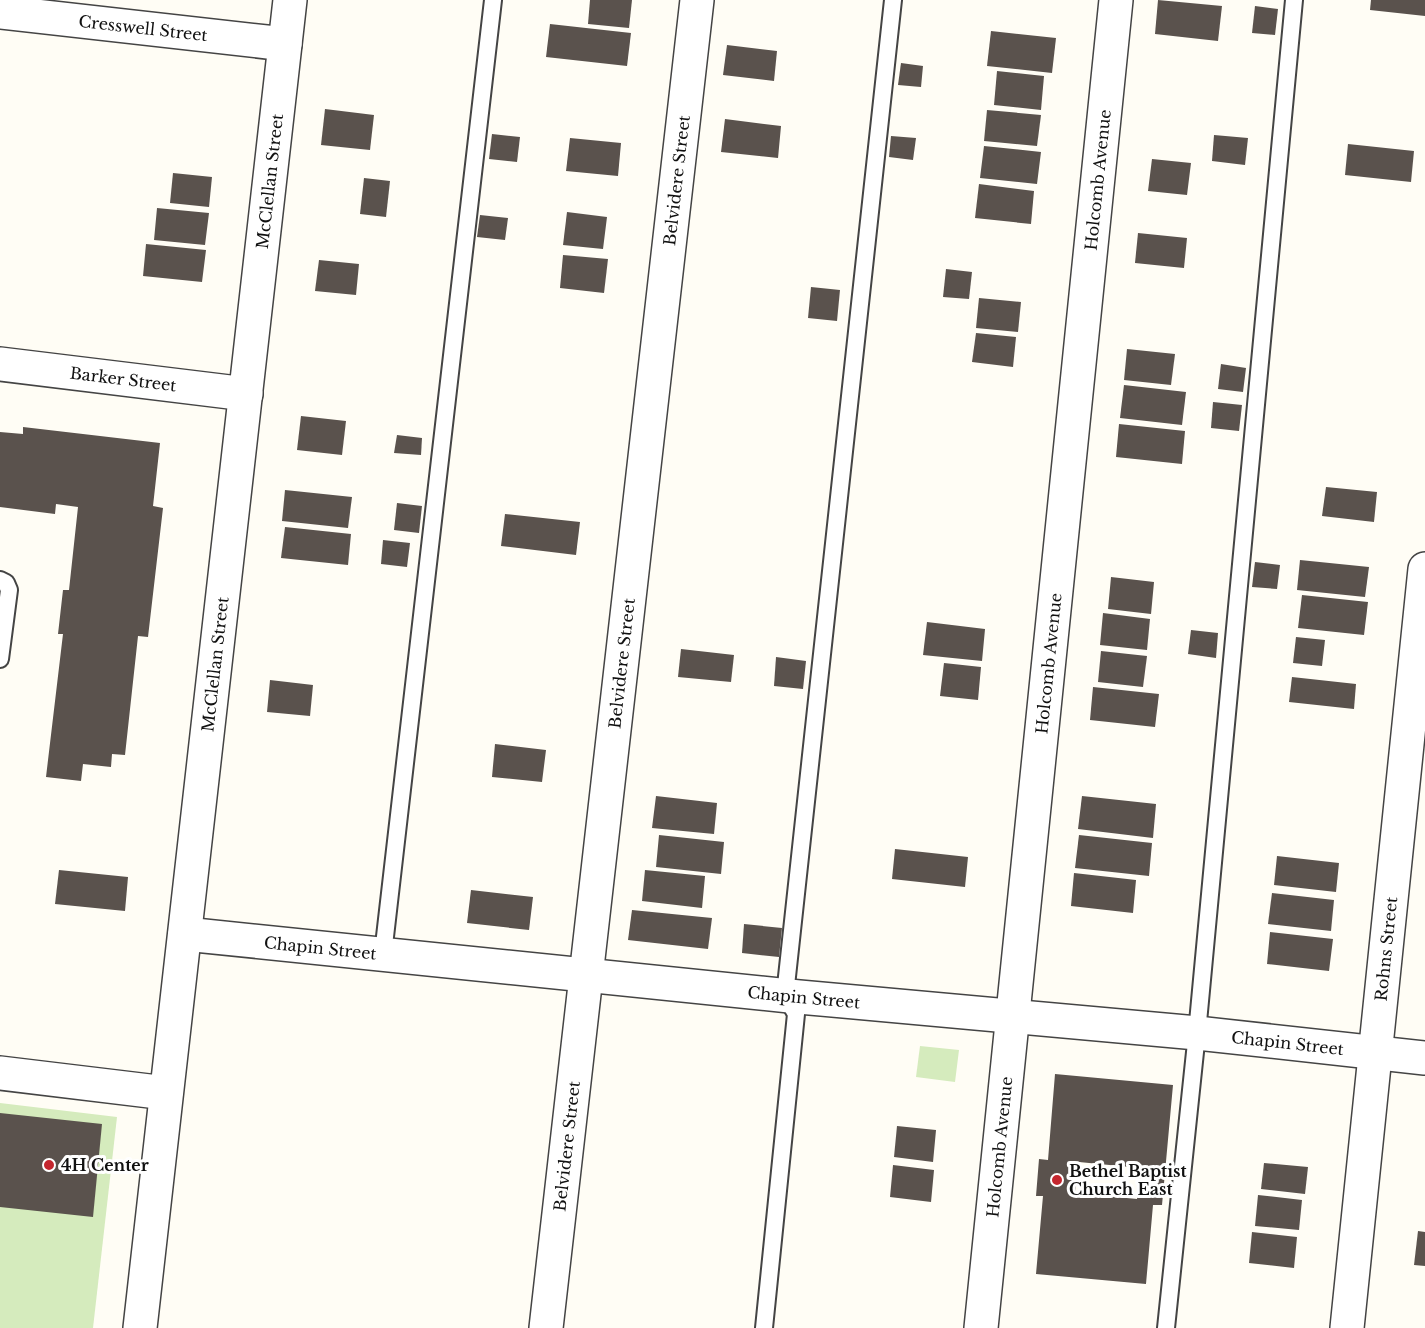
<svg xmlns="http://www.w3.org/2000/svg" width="1425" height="1328" viewBox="0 0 1425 1328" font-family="'Libre Baskerville',serif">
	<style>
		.park { fill: #d5ebbd }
		.building { fill: #5a524d; fill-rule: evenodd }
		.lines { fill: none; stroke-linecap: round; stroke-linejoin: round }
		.service-casing { stroke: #444; stroke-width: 20 }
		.minor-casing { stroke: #444; stroke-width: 36 }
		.tertiary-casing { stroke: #444; stroke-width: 36 }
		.service { stroke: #fff; stroke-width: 16 }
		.minor { stroke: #fff; stroke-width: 33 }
		.tertiary { stroke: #fff; stroke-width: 33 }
		.poi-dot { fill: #c4262e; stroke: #fff; stroke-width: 2 }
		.labels { text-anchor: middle; stroke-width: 6; stroke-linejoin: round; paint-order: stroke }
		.street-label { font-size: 16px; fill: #111; stroke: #fff }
		.poi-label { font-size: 16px; font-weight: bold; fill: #111; stroke: #fff; text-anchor: start }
	</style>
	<rect width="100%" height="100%" fill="#fffdf5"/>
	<g class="park">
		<polygon points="920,1046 959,1050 955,1082 916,1077"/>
		<polygon points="0,1103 117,1117 93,1328 0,1328"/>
	</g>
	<g class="building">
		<polygon points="590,0 632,0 629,28 588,24"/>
		<polygon points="1158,0 1222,6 1218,41 1155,34"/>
		<polygon points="1371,0 1425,0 1425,16 1370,10"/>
		<polygon points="1255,6 1278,9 1275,35 1252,33"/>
		<polygon points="550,24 631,33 627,66 546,57"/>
		<polygon points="991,31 1056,38 1052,73 987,66"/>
		<polygon points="727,45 777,51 774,81 723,75"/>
		<polygon points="901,63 923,66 921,87 898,85"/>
		<polygon points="997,71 1044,76 1041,110 994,105"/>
		<polygon points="325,109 374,115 370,150 321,145"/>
		<polygon points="987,110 1041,115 1037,146 984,141"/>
		<polygon points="725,119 781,126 778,158 721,152"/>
		<polygon points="492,134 520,137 517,162 489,159"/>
		<polygon points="1214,135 1248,138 1245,165 1212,161"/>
		<polygon points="891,136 916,138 913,160 889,157"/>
		<polygon points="570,138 621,143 618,176 566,171"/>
		<polygon points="1348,144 1414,151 1411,182 1345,175"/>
		<polygon points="984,146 1041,152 1037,184 980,178"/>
		<polygon points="1152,159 1191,163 1187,195 1148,191"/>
		<polygon points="173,173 212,177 209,207 170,203"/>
		<polygon points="364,178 390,181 386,217 360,214"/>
		<polygon points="979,184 1034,191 1031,224 975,218"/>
		<polygon points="157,208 209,213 205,245 154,240"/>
		<polygon points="567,212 607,217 603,249 563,245"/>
		<polygon points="480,215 508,218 505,240 477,237"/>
		<polygon points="1138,233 1187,238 1184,268 1135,263"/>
		<polygon points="146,244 206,250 202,282 143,276"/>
		<polygon points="563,255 608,259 604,293 560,288"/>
		<polygon points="319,260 359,264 356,295 315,291"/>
		<polygon points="946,269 972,272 969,299 943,297"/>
		<polygon points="811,287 840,290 837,321 808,318"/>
		<polygon points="979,298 1021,302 1018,332 976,328"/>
		<polygon points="976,333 1016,337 1013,367 972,362"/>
		<polygon points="1127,349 1175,354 1171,385 1124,380"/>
		<polygon points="1221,364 1246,368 1243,392 1218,389"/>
		<polygon points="1124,385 1186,392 1182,425 1120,418"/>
		<polygon points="1213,402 1242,405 1239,431 1211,428"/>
		<polygon points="301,416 346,421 342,455 297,450"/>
		<polygon points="1119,424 1185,431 1182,464 1116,457"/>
		<polygon points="23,427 160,443 153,506 163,508 148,637 138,636 125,755 112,754 111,767 83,764 81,781 46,777 63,634 58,634 63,590 69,590 78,507 56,504 55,514 0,507 0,432 23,434"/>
		<polygon points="397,435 422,438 421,455 394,453"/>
		<polygon points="1326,487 1377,492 1374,522 1322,516"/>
		<polygon points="285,490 352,497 348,528 282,521"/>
		<polygon points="397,503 422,506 419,533 394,530"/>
		<polygon points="505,514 580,522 576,555 501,546"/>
		<polygon points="285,527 351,534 348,565 281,558"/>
		<polygon points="383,540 410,543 407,567 381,564"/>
		<polygon points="1300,560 1369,567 1365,597 1297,590"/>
		<polygon points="1255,562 1280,565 1277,589 1252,587"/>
		<polygon points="1111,577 1154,582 1151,614 1108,609"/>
		<polygon points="1302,595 1368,602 1364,635 1298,628"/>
		<polygon points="1103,613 1150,619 1147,650 1100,645"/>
		<polygon points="927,622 985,629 982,661 923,655"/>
		<polygon points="1191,630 1218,633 1216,658 1188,654"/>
		<polygon points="1296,637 1325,640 1322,666 1293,663"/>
		<polygon points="681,649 734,655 731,682 678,677"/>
		<polygon points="1101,651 1147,656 1143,687 1098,682"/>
		<polygon points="776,657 806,661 803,689 774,686"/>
		<polygon points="944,663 981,667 978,700 940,696"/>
		<polygon points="1292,677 1356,684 1354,709 1289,702"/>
		<polygon points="270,680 313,685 310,716 267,712"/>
		<polygon points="1093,687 1159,694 1155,727 1090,720"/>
		<polygon points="495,744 546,750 542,782 492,777"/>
		<polygon points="656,796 717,803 714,834 652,828"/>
		<polygon points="1082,796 1156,804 1153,838 1078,829"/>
		<polygon points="659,835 724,842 721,874 656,867"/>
		<polygon points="1079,835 1152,843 1149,876 1075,868"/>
		<polygon points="895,849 968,857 965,887 892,879"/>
		<polygon points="1277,856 1339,863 1336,892 1274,885"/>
		<polygon points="59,870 128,877 125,911 55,904"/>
		<polygon points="645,870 705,876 702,908 642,901"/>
		<polygon points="1074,873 1136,880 1133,913 1071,906"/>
		<polygon points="471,890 533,897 529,930 467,923"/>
		<polygon points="1272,893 1334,900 1331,931 1268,924"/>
		<polygon points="632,910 712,918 708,949 628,940"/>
		<polygon points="744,924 782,928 779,957 742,953"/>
		<polygon points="1270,932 1333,939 1329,971 1267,964"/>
		<path d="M1055,1074L1173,1085L1162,1205H1153L1146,1284L1036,1274L1043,1196H1036L1039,1159L1048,1160ZM1079,1162L1140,1168L1137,1199L1075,1193Z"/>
		<polygon points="0,1113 102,1124 93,1217 0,1207"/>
		<polygon points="897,1126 936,1130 933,1162 894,1157"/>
		<polygon points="1264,1163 1308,1167 1305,1194 1261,1189"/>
		<polygon points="893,1165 934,1170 931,1202 890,1197"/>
		<polygon points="1258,1195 1302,1200 1299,1230 1255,1226"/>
		<polygon points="1418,1231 1425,1232 1425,1266 1414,1265"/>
		<polygon points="1252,1232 1297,1237 1294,1268 1249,1263"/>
	</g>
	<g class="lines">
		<g class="service-casing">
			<g id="service">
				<polyline points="0,580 6,583 9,590 0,659"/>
				<polyline points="383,954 493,0"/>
				<polyline points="764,1328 796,1014 785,995 893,0"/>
				<polyline points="1166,1328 1197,1033 1294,0"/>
			</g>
		</g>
		<g class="minor-casing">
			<g id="minor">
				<path id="s1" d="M0,12L285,44"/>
				<path id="s2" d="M0,364L246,394"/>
				<path id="s3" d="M185,934L799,997L1197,1033L1425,1058"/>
				<polyline points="0,1073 166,1093"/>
				<path id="s4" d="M546,1328L697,0"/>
				<path id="s5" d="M981,1328L1116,0"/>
				<path id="s6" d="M1347,1328L1425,569"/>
			</g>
		</g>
		<g class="tertiary-casing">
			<g id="tertiary">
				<path id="s7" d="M140,1328L290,0"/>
			</g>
		</g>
		<use href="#service" class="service"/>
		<use href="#minor" class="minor"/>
		<use href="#tertiary" class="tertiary"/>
	</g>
	<g class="poi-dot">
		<circle cx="49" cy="1165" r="6"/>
		<circle cx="1057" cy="1180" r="6"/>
	</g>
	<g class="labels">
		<g class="street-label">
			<text dy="6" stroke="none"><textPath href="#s1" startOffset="144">Cresswell Street</textPath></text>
			<text dy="6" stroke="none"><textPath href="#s5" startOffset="1154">Holcomb Avenue</textPath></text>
			<text dy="6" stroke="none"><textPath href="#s7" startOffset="1154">McClellan Street</textPath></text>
			<text dy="6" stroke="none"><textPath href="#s4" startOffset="1155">Belvidere Street</textPath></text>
			<text dy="6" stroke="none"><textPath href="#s2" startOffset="124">Barker Street</textPath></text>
			<text dy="6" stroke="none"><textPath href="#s7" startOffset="668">McClellan Street</textPath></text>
			<text dy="6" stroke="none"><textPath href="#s4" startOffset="669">Belvidere Street</textPath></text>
			<text dy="6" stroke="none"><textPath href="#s5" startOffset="668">Holcomb Avenue</textPath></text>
			<text dy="6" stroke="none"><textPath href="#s3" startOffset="136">Chapin Street</textPath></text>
			<text dy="6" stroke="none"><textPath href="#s6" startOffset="381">Rohns Street</textPath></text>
			<text dy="6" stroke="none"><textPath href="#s3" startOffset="622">Chapin Street</textPath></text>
			<text dy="6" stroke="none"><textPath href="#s3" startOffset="1108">Chapin Street</textPath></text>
			<text dy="6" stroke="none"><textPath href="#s4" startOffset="183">Belvidere Street</textPath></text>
			<text dy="6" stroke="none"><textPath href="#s5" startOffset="182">Holcomb Avenue</textPath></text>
		</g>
		<g class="poi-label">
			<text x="61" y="1171">4H Center</text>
			<text x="1069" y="1177">Bethel Baptist<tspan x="1069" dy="18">Church East</tspan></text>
		</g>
	</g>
</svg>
